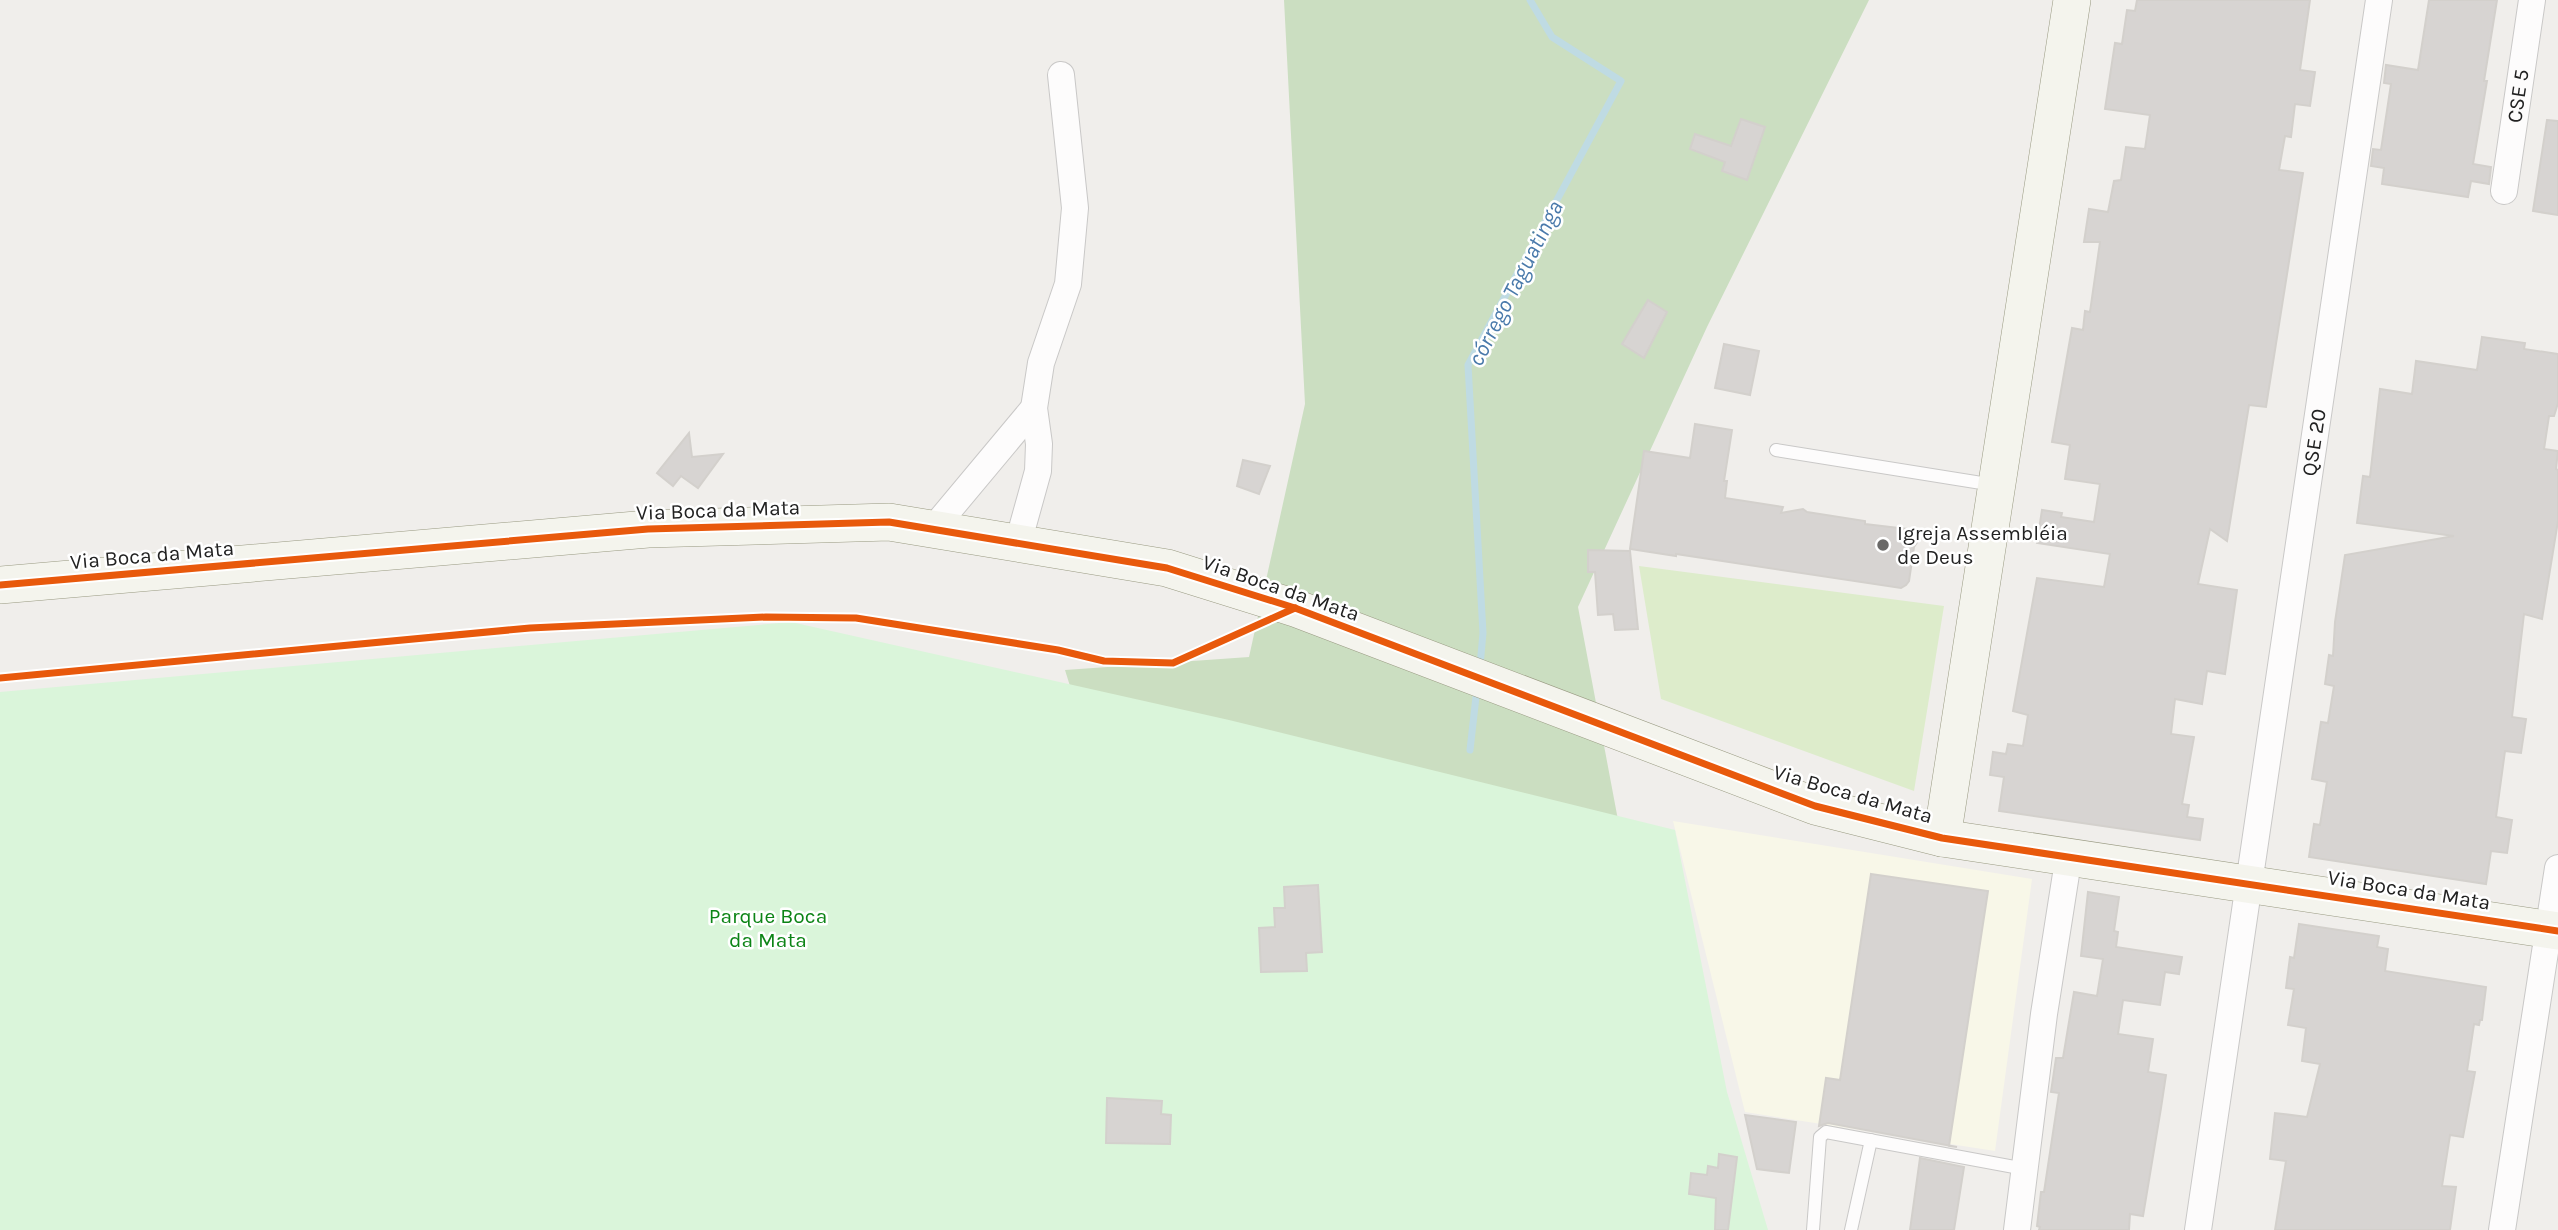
<svg xmlns="http://www.w3.org/2000/svg" width="2558" height="1230" viewBox="0 0 2558 1230" font-family="Karla,sans-serif">
	<style>
		.education { fill: #f8f7e8 }
		.grass { fill: #ddeccb }
		.forest { fill: #cbdec1 }
		.park { fill: #daf5da }
		.lines { fill: none; stroke-linecap: round; stroke-linejoin: round }
		.stream { stroke: #bfdbe3; stroke-width: 7 }
		.building { fill: #d7d4d2; stroke: #d3d0cc; stroke-width: 2 }
		.lane-casing { stroke: #c9c8c7; stroke-width: 14 }
		.street-casing { stroke: #c9c8c7; stroke-width: 28 }
		.secondary-casing { stroke: #999a82; stroke-width: 38 }
		.lane { stroke: #fdfcfc; stroke-width: 12 }
		.street { stroke: #fdfcfc; stroke-width: 26 }
		.secondary { stroke: #f4f4ed; stroke-width: 37 }
		.cycleway-casing { stroke: #fff; stroke-width: 11 }
		.cycleway { stroke: #e8590c; stroke-width: 7 }
		.poi-dot { fill: #6a6968; stroke: #fff; stroke-width: 2.5 }
		.labels { text-anchor: middle; stroke-width: 5; stroke-linejoin: round; paint-order: stroke }
		.street-label { font-size: 21px; fill: #222; stroke: #fff }
		.poi-label { font-size: 21px; fill: #222; stroke: #fff; text-anchor: start }
		.park-label { font-size: 21px; fill: #0c8416; stroke: #fff }
		.water-label { font-size: 23px; font-style: italic; fill: #4a7aab; stroke: #fff }
	</style>
	<rect width="100%" height="100%" fill="#f0eeeb"/>
	<polygon class="education" points="1673,821 2032,879 1995,1151 1745,1112"/>
	<polygon class="grass" points="1639,566 1944,606 1914,791 1661,699"/>
	<polygon class="forest" points="1284,0 1869,0 1707,327 1578,607 1695,1230 1170,1008 1065,670 1249,657 1305,404"/>
	<polygon class="park" points="791,622 1229,720 1675,830 1727,1092 1768,1230 0,1230 0,692"/>
	<g class="lines">
		<g class="stream">
			<polyline points="1480,666 1483,633 1468,365 1621,81 1552,37 1530,0"/>
			<polyline points="1470,750 1477,688"/>
		</g>
	</g>
	<g class="building">
		<polygon points="2137,0 2310,0 2300,70 2315,72 2310,106 2295,104 2291,137 2285,136 2279,170 2303,173 2266,407 2249,405 2227,541 2210,529 2198,584 2237,590 2225,674 2207,671 2202,704 2175,699 2171,734 2194,737 2182,804 2189,805 2187,817 2203,819 2200,840 1999,811 2004,777 1990,775 1993,752 2006,754 2008,744 2023,746 2028,715 2013,711 2037,578 2104,587 2110,554 2037,543 2042,510 2062,513 2061,517 2094,522 2100,484 2065,479 2070,445 2052,442 2072,328 2083,330 2085,311 2090,312 2100,242 2084,242 2089,209 2108,212 2114,181 2121,180 2126,147 2145,149 2150,115 2105,109 2115,43 2122,44 2127,10 2135,11"/>
		<polygon points="2429,0 2497,0 2484,81 2487,81 2473,164 2491,167 2489,184 2471,181 2468,197 2382,184 2384,168 2371,166 2373,149 2381,150 2391,84 2384,83 2386,65 2418,70"/>
		<polygon points="1741,119 1765,127 1747,180 1722,171 1725,162 1690,149 1695,134 1731,146"/>
		<polygon points="2547,120 2558,121 2558,215 2533,211"/>
		<polygon points="1648,300 1667,312 1644,358 1622,344"/>
		<polygon points="2482,337 2525,343 2524,349 2558,354 2558,403 2554,416 2549,416 2544,449 2558,451 2556,469 2558,470 2558,521 2542,619 2524,614 2512,717 2526,719 2521,753 2505,751 2496,817 2512,820 2507,853 2491,851 2486,884 2309,857 2314,824 2320,825 2327,782 2312,779 2321,722 2328,723 2334,686 2325,684 2329,655 2333,656 2335,622 2345,555 2454,536 2357,523 2363,476 2370,477 2380,389 2412,394 2416,361 2477,370"/>
		<polygon points="1724,344 1759,351 1750,395 1715,388"/>
		<polygon points="1695,424 1732,430 1724,481 1727,481 1725,498 1783,507 1781,513 1803,509 1807,512 1865,521 1865,524 1925,531 1914,547 1909,581 1906,585 1901,588 1676,554 1676,556 1630,549 1644,451 1690,458"/>
		<polygon points="689,433 692,457 723,454 698,488 681,476 673,486 657,473"/>
		<polygon points="1243,460 1270,466 1259,494 1237,486"/>
		<polygon points="1588,550 1630,551 1638,629 1615,630 1613,614 1598,615 1595,572 1588,572"/>
		<polygon points="1871,874 1988,891 1949,1146 1957,1147 1828,1123 1819,1126 1826,1078 1840,1080"/>
		<polygon points="1318,885 1322,952 1306,953 1307,971 1261,972 1259,928 1275,927 1274,908 1285,908 1284,887"/>
		<polygon points="2088,892 2119,897 2114,931 2118,932 2116,947 2182,957 2179,974 2165,972 2160,1005 2123,1000 2118,1034 2153,1039 2148,1072 2166,1075 2161,1108 2143,1216 2130,1214 2129,1230 2039,1230 2040,1227 2037,1226 2041,1192 2044,1192 2059,1093 2051,1092 2056,1058 2063,1058 2074,992 2097,996 2103,959 2081,956"/>
		<polygon points="2299,924 2379,936 2377,947 2388,949 2385,971 2486,987 2482,1020 2480,1020 2479,1025 2474,1024 2467,1071 2475,1072 2463,1137 2450,1135 2442,1186 2456,1187 2450,1230 2275,1230 2286,1161 2270,1159 2275,1113 2307,1117 2320,1064 2302,1061 2306,1028 2288,1025 2294,989 2286,988 2290,957 2294,958"/>
		<polygon points="1107,1098 1162,1101 1161,1114 1171,1115 1170,1144 1106,1143"/>
		<polygon points="1745,1115 1796,1122 1789,1173 1757,1169"/>
		<polygon points="1719,1154 1737,1157 1728,1230 1715,1230 1716,1198 1689,1194 1691,1173 1707,1175 1708,1166 1718,1168"/>
		<polygon points="1920,1158 1964,1167 1954,1230 1910,1230"/>
	</g>
	<g class="lines">
		<g class="lane-casing">
			<g id="lane">
				<polyline points="1776,450 1994,485"/>
				<polyline points="1813,1230 1820,1137 1826,1132 2025,1169"/>
				<polyline points="1851,1230 1871,1140"/>
			</g>
		</g>
		<g class="street-casing">
			<g id="street">
				<path id="s1" d="M2504,191L2532,0"/>
				<polyline points="933,529 1034,408"/>
				<polyline points="1018,543 1038,471 1039,444 1034,408 1041,363 1068,284 1075,208 1061,75"/>
				<polyline points="2017,1230 2044,1014 2069,855"/>
				<path id="s2" d="M2198,1230L2379,0"/>
				<polyline points="2502,1230 2558,868"/>
			</g>
		</g>
		<g class="secondary-casing">
			<g id="secondary">
				<polyline points="0,585 648,529 889,522 1167,568 1295,608 1815,806 1942,838 2558,931"/>
				<polyline points="1942,838 2072,0"/>
			</g>
		</g>
		<use href="#lane" class="lane"/>
		<use href="#street" class="street"/>
		<use href="#secondary" class="secondary"/>
		<g class="cycleway-casing">
			<g id="cycleway">
				<polyline points="0,585 648,529 889,522 1167,568 1295,608 1815,806 1942,838 2558,931"/>
				<polyline points="0,678 530,628 766,617 856,618 1058,650 1104,661 1173,663 1295,608"/>
			</g>
		</g>
		<use href="#cycleway" class="cycleway"/>
	</g>
	<circle class="poi-dot" cx="1883" cy="545" r="7"/>
	<g class="labels">
		<g class="street-label">
			<text dy="7" stroke="none"><textPath href="#s1" startOffset="96">CSE 5</textPath></text>
			<text dy="7" stroke="none"><textPath href="#s2" startOffset="796">QSE 20</textPath></text>
			<text transform="translate(718 510) rotate(-2)" y="7">Via Boca da Mata</text>
			<text transform="translate(152 555) rotate(-5)" y="7">Via Boca da Mata</text>
			<text transform="translate(1281 588) rotate(19)" y="7">Via Boca da Mata</text>
			<text transform="translate(1853 794) rotate(16)" y="7">Via Boca da Mata</text>
			<text transform="translate(2409 890) rotate(9)" y="7">Via Boca da Mata</text>
		</g>
		<g class="poi-label">
			<text x="1897" y="540">Igreja Assembléia<tspan x="1897" dy="24">de Deus</tspan></text>
		</g>
		<g class="park-label">
			<text x="768" y="923">Parque Boca<tspan x="768" dy="24">da Mata</tspan></text>
		</g>
		<g class="water-label">
			<text transform="translate(1515 283) rotate(-63)" y="8">córrego Taguatinga</text>
		</g>
	</g>
</svg>
